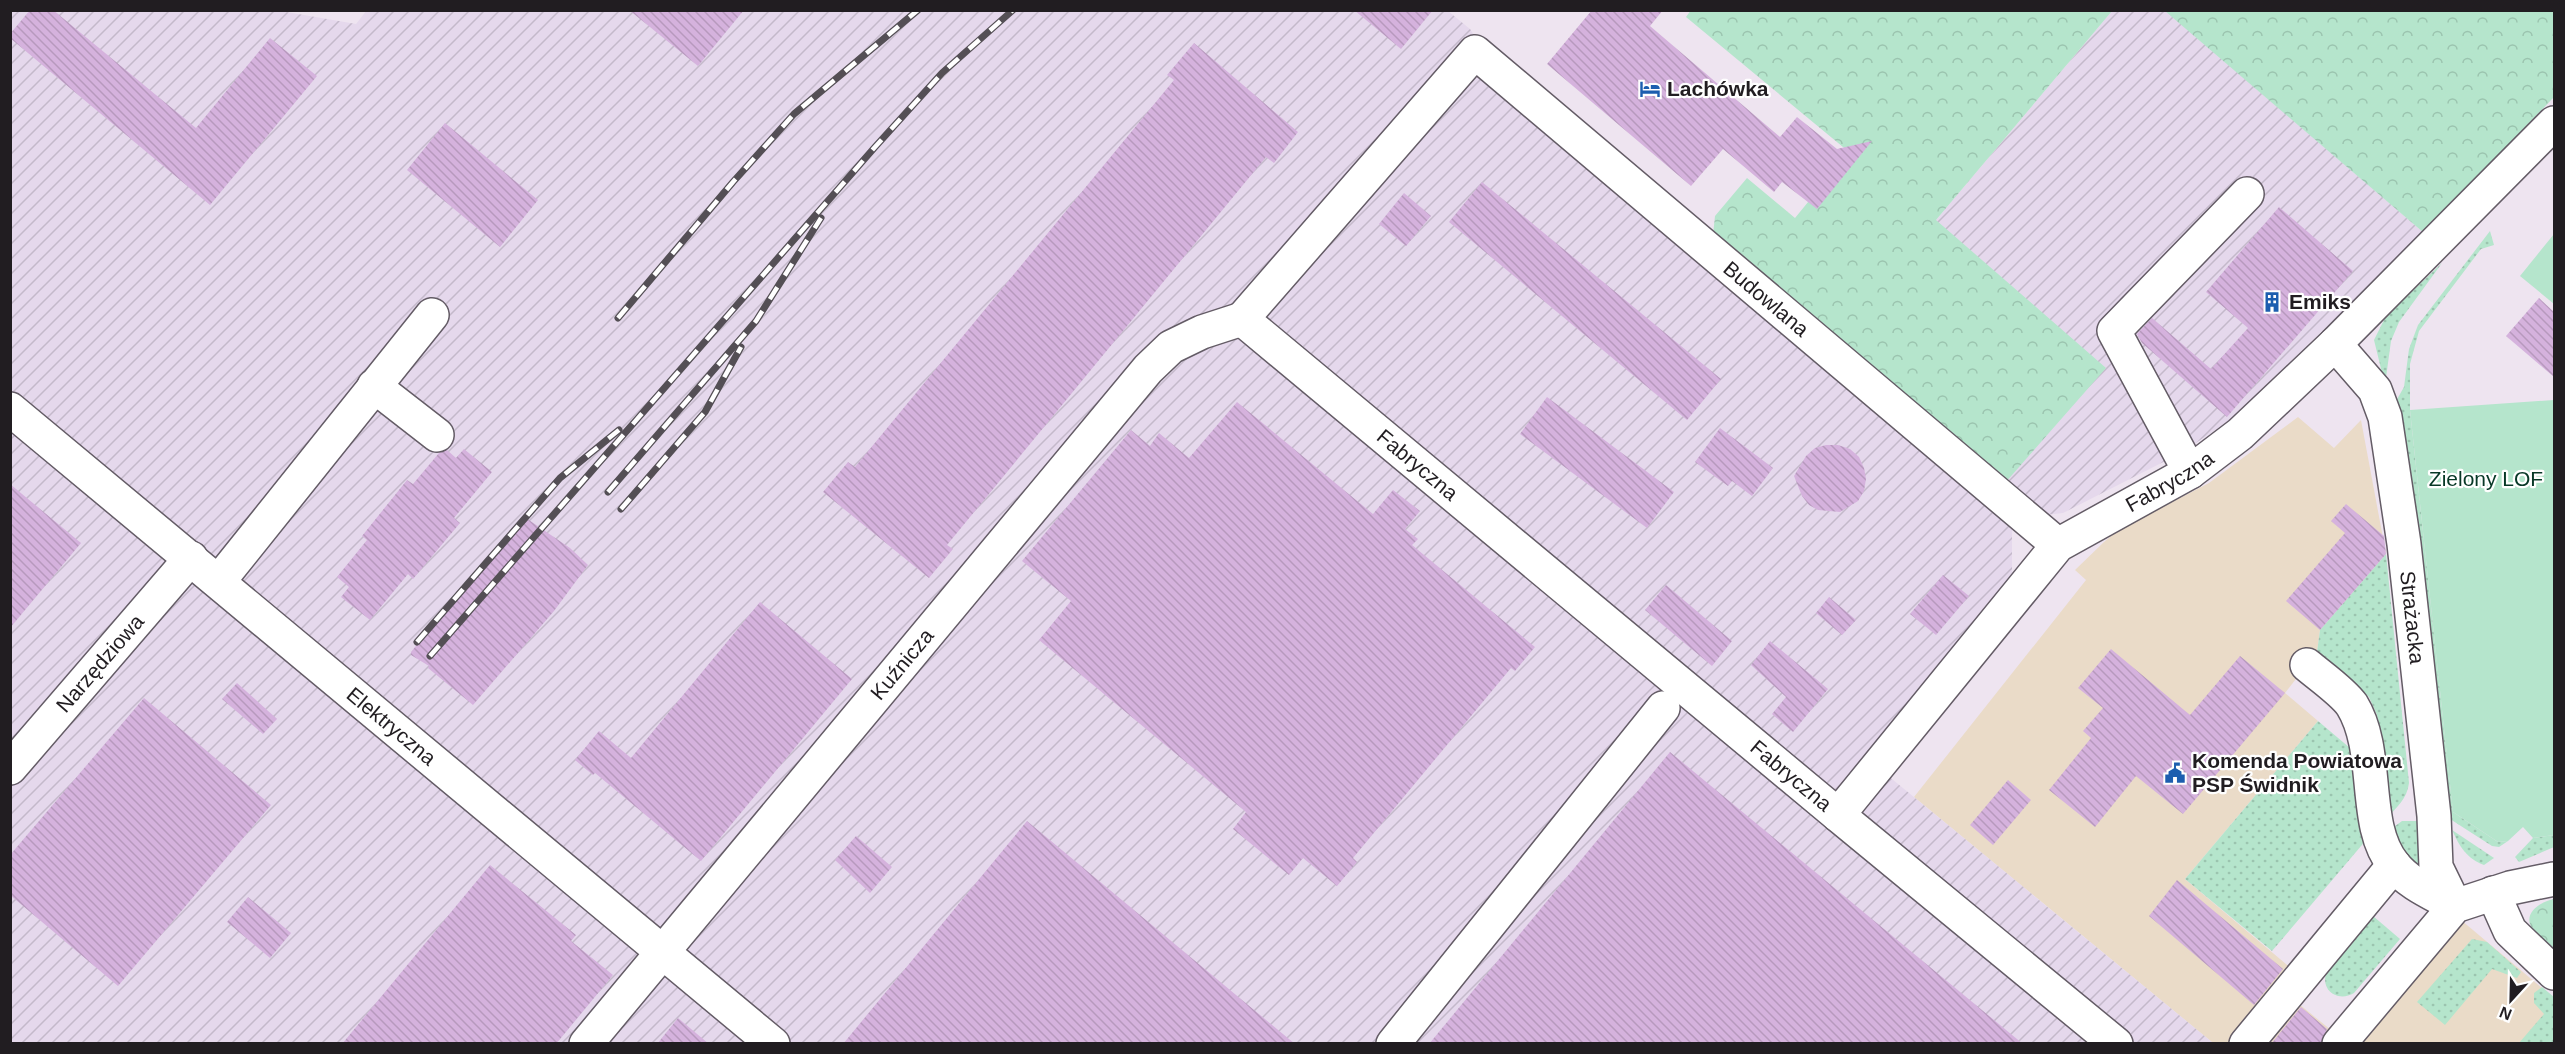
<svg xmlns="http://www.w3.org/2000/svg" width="2565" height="1054" viewBox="0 0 2565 1054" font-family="Helvetica,sans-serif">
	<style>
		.commercial { fill: #eadbc8 }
		.industrial { fill: url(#industrial-furrows) }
		.grass { fill: url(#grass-dots) }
		.forest { fill: url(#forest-crowns) }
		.park { fill: #b5e5cc }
		.building { fill: url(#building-back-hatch) }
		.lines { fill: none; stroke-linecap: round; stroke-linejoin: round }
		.minor-casing { stroke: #645c66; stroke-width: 36 }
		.minor { stroke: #fff; stroke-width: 33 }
		.rail-casing { stroke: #544f55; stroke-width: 7 }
		.rail { stroke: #fff; stroke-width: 4.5; stroke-dasharray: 14; stroke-linecap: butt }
		.labels { text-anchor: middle; stroke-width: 4.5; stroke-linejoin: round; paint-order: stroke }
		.poi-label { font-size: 21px; font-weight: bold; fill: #211d21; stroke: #fff; text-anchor: start }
		.street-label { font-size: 21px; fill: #211d21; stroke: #fff }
		.park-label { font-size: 21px; fill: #073826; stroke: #fff }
	</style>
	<defs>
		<pattern id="industrial-furrows" width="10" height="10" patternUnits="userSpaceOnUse" patternTransform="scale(1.5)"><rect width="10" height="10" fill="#e5d8ec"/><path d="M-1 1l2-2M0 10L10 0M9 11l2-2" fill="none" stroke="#c4b9ca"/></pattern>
		<pattern id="grass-dots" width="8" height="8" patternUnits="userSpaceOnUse" patternTransform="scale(1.5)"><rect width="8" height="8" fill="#b5e5cc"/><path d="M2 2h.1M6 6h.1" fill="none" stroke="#9bc4af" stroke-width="1.8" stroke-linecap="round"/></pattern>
		<pattern id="forest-crowns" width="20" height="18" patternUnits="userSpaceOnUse" patternTransform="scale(1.5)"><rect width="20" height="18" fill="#b5e5cc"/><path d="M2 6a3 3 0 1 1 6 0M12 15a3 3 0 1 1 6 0" fill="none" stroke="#9bc4af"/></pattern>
		<pattern id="building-back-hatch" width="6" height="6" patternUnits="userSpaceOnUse" patternTransform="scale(1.5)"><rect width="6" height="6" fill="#d5b2dd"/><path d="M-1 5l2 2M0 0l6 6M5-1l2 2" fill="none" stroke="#b799bd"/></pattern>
	</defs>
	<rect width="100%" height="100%" fill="#eee4f0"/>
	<g class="commercial">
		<polygon points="2298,417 2334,448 2361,420 2386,554 2320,630 2317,652 2285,693 2318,721 2185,879 2292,969 2278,987 2347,1043 2213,1043 1914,797 2086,580 2075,570 2104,542 2118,530 2209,483"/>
		<polygon points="2461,920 2554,998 2554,1043 2353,1044"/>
	</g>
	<g class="industrial">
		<polygon points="275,10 356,24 367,10 1448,11 1470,29 1519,105 2012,525 2012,573 1864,756 2213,1043 11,1043 10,11"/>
		<polygon points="2165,10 2424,233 2227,422 2181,453 2063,513 2045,515 2005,483 1936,220 2112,11"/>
	</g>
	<g class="grass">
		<polygon points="2490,231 2494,245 2481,249 2419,331 2410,364 2410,410 2453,812 2498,842 2508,841 2499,847 2492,846 2450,819 2410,464 2396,401 2404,387 2409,349 2418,325"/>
		<polygon points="2442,263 2399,322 2391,341 2385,385 2374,340 2386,316"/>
		<path d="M2386,554L2409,783C2407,799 2397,807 2386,819L2377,715L2369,697L2317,652L2320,630Z"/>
		<polygon points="2318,721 2350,748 2367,839 2272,951 2185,879"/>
		<polygon points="2402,821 2419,821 2421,864 2417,867 2387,832"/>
		<path d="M2452,830L2494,858L2484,865C2466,858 2460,847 2452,830Z"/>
		<polygon points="2554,835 2554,847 2519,862 2515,857 2533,838"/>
		<path d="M2373,916L2400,939L2354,993C2338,1003 2319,990 2327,971Z"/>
		<polygon points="2472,939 2487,942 2521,972 2517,978 2492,969 2445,1025 2417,1002"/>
		<polygon points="2542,987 2554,997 2554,1043 2519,1043 2544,1014 2534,1003 2534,993"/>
	</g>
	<g class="forest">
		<polygon points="1691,10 2112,11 1936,220 2106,368 2005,483 1713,235 1715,216 1747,178 1795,218 1849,152 1686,17"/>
		<polygon points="2165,11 2554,11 2554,97 2424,233"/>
		<path d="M2554,899V948C2547,942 2537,936 2532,928C2522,913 2542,901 2554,899Z"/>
	</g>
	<g class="park">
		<polygon points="2554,234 2554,304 2520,276"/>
		<polygon points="2554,400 2554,835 2533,838 2523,827 2508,841 2498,842 2453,812 2410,410"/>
	</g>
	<g class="building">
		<polygon points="30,10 53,10 196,128 270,38 317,76 210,205 10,38 10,34"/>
		<polygon points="629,10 744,10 698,66"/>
		<polygon points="1354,10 1433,10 1401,49"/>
		<polygon points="1592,10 1663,10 1650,26 1780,137 1797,117 1837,149 1872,141 1817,209 1782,182 1774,192 1723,149 1691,186 1547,64"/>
		<polygon points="1194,43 1298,132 1274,163 1266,157 947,545 953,549 929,578 823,492 848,462 855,467 1174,80 1167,75"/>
		<polygon points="445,123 538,200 500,247 407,170"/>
		<polygon points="1482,182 1721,379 1687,420 1449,222"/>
		<polygon points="1404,193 1431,216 1406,246 1379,224"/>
		<polygon points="2279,207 2353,271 2227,417 2142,343 2137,334 2152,318 2211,369 2248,328 2206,292"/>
		<polygon points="2539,298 2554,312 2554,377 2506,336"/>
		<polygon points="1547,397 1674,492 1647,528 1520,434"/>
		<polygon points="1237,402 1373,514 1393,490 1420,511 1405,529 1418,539 1412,545 1535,647 1515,671 1511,668 1353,858 1357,862 1337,886 1303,858 1289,875 1233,829 1246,812 1039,640 1071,601 1022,561 1131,430 1150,446 1159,433 1189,458"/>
		<polygon points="1720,428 1773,468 1752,496 1732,481 1728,486 1695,462"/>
		<polygon points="1826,445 1838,445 1850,449 1859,457 1864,468 1866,479 1864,491 1858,501 1840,512 1818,510 1809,505 1802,496 1794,476 1806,456 1815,448"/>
		<polygon points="464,449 492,472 454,518 460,523 413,579 408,574 370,620 341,597 349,587 337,577 367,540 362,536 407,480 413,484 439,453 447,450 456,458"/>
		<polygon points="10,484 81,543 10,628"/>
		<polygon points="2346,504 2384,536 2386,554 2320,630 2286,601 2345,533 2331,521"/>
		<polygon points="523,516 570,548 588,565 554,611 473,705 428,668 429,666 411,655 411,652"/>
		<polygon points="1943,575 1969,596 1936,635 1910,614"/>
		<polygon points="1666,585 1732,641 1712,666 1645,610"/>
		<polygon points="1829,597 1856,620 1842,635 1816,613"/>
		<polygon points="760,602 852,679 701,861 595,773 593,775 575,760 599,731 631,758"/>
		<polygon points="1770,641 1828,689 1793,732 1772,714 1786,697 1751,665"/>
		<polygon points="2111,649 2190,715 2240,656 2285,693 2183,814 2136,776 2095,827 2049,790 2091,738 2083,731 2103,708 2078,688"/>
		<polygon points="237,683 277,719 263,734 222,699"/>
		<polygon points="144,698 271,805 118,986 10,895 10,855"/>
		<polygon points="1670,752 2023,1044 1429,1044"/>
		<polygon points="2008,780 2031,800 1993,845 1970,825"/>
		<polygon points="1027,821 1218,980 1295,1044 843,1044"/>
		<polygon points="856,836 892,867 870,893 835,860"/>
		<polygon points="490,865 576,935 571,941 613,975 556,1044 342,1044"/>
		<polygon points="2177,880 2283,969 2254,1005 2149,916"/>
		<polygon points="248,897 291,933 270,958 227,922"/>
		<polygon points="2301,1007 2327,1029 2321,1044 2271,1044"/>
		<polygon points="678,1018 709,1044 657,1044"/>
	</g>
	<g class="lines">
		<g class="minor-casing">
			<g id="minor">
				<path id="s1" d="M2335,344L2375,390L2385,417L2404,544L2434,816L2436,867L2455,906"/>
				<polyline points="374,386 437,435"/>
				<path id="s2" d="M10,409L773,1044"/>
				<polyline points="2190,472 2114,331 2247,194"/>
				<path id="s3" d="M2058,545L1475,52L1242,319L1838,815L2058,545L2190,472L2240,434L2335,344L2554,123"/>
				<polyline points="219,581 432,315"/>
				<path d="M2307,665C2320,676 2343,692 2352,705C2381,752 2361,825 2394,865C2409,884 2434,894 2455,906"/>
				<path id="s4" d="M10,768L191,558"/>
				<polyline points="1838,815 2116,1044"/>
				<polyline points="2493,893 2510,931 2554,973"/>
				<path id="s5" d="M586,1044L1148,369L1171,347L1202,332L1242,319"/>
				<polyline points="1393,1044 1663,708"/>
				<polyline points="2246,1044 2394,865"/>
				<polyline points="2339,1044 2455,906 2510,888 2554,879"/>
			</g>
		</g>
		<use href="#minor" class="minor"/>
		<g class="rail-casing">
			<g id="rail">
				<polyline points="618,318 733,182 794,114 918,10"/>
				<polyline points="608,492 756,321 821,218"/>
				<polyline points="621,509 705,412 741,347"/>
				<polyline points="417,642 560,478 619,430"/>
				<polyline points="430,656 875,147 942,73 1013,10"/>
			</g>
		</g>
		<use href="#rail" class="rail"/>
	</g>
	<defs>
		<g id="hotel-bare" transform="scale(1.62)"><path d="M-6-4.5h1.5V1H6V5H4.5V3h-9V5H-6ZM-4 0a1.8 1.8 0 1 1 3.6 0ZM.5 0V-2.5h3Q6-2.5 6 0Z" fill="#1c5eaf" stroke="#fff" stroke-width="2.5" paint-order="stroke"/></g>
		<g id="building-bare" transform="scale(1.62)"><path d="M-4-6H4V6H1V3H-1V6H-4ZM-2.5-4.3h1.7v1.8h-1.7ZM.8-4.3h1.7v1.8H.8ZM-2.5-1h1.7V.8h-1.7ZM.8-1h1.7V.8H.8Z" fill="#1c5eaf" stroke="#fff" stroke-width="2.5" paint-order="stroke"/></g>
		<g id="civic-bare" transform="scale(1.62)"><path d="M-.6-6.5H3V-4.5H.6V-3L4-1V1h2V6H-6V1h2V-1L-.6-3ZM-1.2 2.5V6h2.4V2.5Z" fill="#1c5eaf" stroke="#fff" stroke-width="2.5" paint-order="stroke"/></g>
	</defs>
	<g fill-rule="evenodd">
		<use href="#hotel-bare" x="1650" y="89"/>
		<use href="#building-bare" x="2272" y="302"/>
		<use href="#civic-bare" x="2175" y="773"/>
	</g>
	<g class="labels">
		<g class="poi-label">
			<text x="1667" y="96">Lachówka</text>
			<text x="2289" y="309">Emiks</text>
			<text x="2192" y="768">Komenda Powiatowa<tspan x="2192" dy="24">PSP Świdnik</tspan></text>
		</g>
		<g class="street-label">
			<text transform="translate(1766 299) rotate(40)" y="7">Budowlana</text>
			<text dy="7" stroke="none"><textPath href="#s3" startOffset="1346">Fabryczna</textPath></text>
			<text dy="7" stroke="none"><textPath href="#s3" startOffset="2370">Fabryczna</textPath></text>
			<text dy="7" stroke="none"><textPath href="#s1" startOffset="292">Strażacka</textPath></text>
			<text dy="7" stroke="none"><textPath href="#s4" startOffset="138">Narzędziowa</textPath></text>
			<text dy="7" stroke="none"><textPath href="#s5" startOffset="494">Kuźnicza</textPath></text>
			<text dy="7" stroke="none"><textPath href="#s2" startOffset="496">Elektryczna</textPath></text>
			<text dy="7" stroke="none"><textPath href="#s3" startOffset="1832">Fabryczna</textPath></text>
		</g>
		<g class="park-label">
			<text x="2486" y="486">Zielony LOF</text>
		</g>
	</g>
	<rect width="2565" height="1054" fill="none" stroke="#211d21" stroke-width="24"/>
	<g transform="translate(2511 1000) rotate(202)" stroke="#ffffff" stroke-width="4.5" paint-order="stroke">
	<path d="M0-4.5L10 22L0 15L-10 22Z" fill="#211d21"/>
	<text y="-9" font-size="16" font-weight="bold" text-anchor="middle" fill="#211d21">N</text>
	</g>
</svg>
